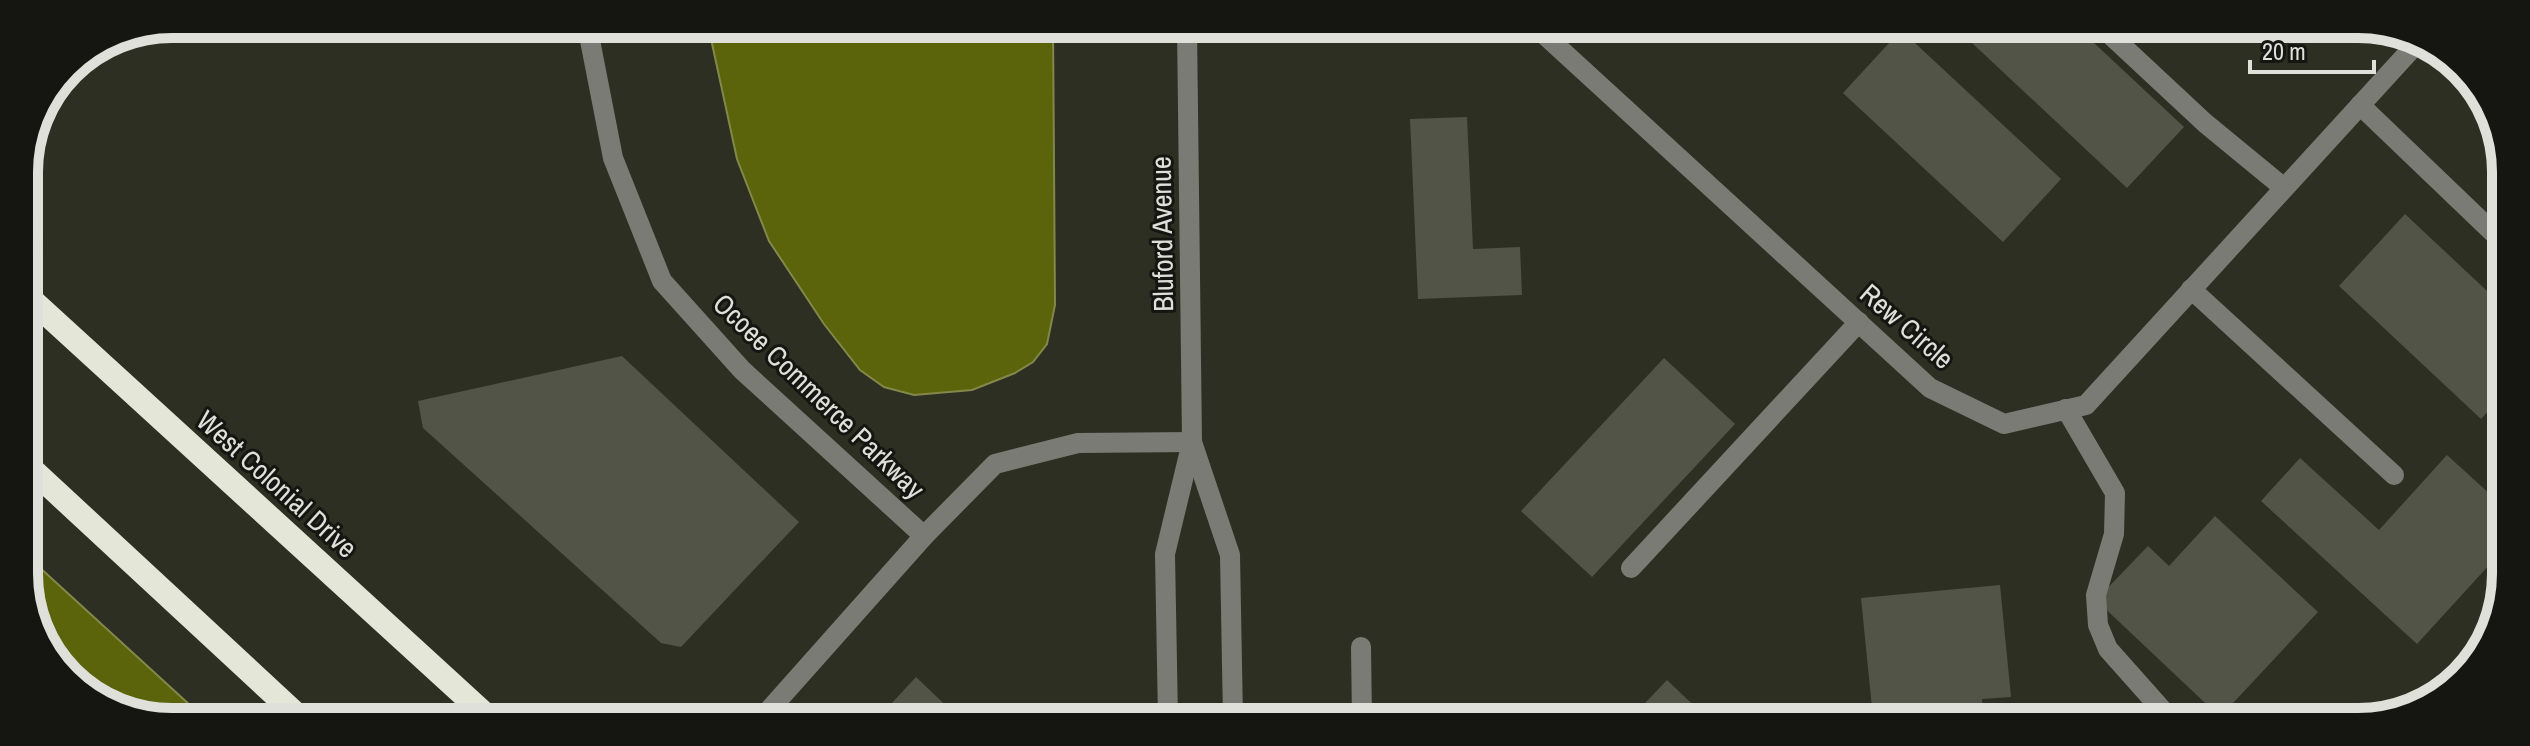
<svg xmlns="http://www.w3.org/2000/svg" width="2530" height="746" viewBox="0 0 2530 746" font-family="'Archivo Narrow',sans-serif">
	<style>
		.water { fill: #5b630b; stroke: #838849; stroke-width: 2 }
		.building { fill: #525448 }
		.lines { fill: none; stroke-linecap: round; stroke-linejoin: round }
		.minor { stroke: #7a7b75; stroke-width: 20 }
		.highway { stroke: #e4e7d8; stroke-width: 24 }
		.labels { text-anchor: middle; stroke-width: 6; stroke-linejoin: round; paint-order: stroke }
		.street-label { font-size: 28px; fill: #dfe0d9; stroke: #151611 }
		.rim { fill: none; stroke: #dfe0d9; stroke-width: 10 }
	</style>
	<rect width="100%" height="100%" fill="#2d2f23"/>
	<g class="water">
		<polygon points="708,25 1053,26 1055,305 1047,344 1033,362 1015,373 972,390 914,395 884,387 860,370 824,324 769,241 737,159"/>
		<polygon points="26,555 203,717 134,717 61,672 27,602"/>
	</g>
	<g class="building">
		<polygon points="1956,28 2078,28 2184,127 2127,188"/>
		<polygon points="1901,30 2061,179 2003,242 1843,93"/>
		<polygon points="1467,117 1473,249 1520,247 1522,295 1418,299 1410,119"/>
		<polygon points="2405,214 2502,305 2502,396 2481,419 2339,286"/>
		<polygon points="622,356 799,522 681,647 661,643 423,428 418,401"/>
		<polygon points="1664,358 1735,424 1592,577 1521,511"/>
		<polygon points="2447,455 2502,505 2501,552 2417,644 2261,501 2300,458 2379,530"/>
		<polygon points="2215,516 2318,612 2220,717 2096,600 2148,546 2169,566"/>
		<polygon points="2000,585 2011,697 1982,699 1984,721 1919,721 1918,704 1872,708 1861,598"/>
		<polygon points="916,677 960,719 877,719"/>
		<polygon points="1667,680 1709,720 1629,720"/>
	</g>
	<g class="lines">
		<g class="minor">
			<polyline points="587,25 613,158 662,281 742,370 924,536"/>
			<polyline points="1536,27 1930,388 2004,424 2086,405 2418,42"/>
			<polyline points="2103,28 2205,123 2284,188"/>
			<polyline points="2360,105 2503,242"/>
			<polyline points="2191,289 2394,475"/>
			<polyline points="2066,409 2115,493 2114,534 2096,595 2098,625 2108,649 2172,721"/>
			<polyline points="1192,442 1230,555 1233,719"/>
			<polyline points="1631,568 1859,322"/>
			<polyline points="1361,647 1362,720"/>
			<polyline points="762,718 924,536 995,464 1078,443 1192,442"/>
			<polyline points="1168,719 1165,554 1192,442 1187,26"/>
		</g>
		<g class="highway">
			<polyline points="25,294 489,718"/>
			<polyline points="26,464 299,717"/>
		</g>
	</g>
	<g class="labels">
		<g class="street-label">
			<text transform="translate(1162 234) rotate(-91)" y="10">Bluford Avenue</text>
			<text transform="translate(1907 326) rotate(41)" y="10">Rew Circle</text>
			<text transform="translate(819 396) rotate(44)" y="10">Ocoee Commerce Parkway</text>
			<text transform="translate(277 484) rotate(42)" y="10">West Colonial Drive</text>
		</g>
	</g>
	<path d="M0 0H2530V746H0ZM172 38H2358A134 134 0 0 1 2492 172V574A134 134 0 0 1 2358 708H172A134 134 0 0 1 38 574V172A134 134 0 0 1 172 38Z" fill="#151611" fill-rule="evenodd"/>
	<path class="rim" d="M172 38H2358A134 134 0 0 1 2492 172V574A134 134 0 0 1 2358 708H172A134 134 0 0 1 38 574V172A134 134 0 0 1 172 38Z"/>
	<path d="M2250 60v12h124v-12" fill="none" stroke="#dfe0d9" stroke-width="4"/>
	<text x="2262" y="60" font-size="24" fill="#dfe0d9" stroke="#151611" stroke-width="6" paint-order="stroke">20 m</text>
</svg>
